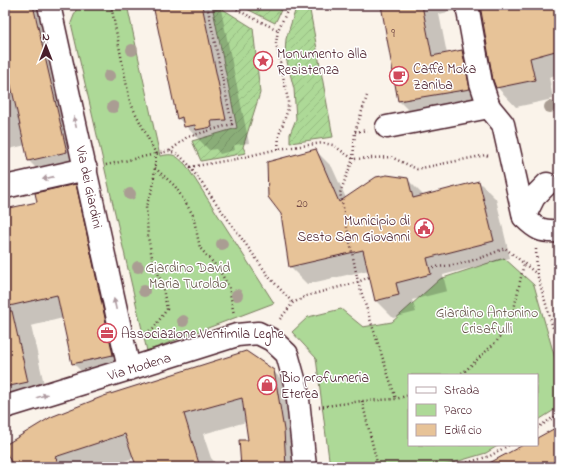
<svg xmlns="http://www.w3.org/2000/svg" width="564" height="472" viewBox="0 0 564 472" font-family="'Indie Flower',sans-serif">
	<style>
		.park { fill: #add997; stroke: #7c7c61 }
		.garden { fill: url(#garden-furrows); stroke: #7c7c61 }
		.shadow { fill: #0003 }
		.building { fill: #e7c398; stroke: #4a1f2b }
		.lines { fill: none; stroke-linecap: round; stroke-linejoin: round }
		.street-casing { stroke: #4a1f2b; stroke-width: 25 }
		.path { stroke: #4a1f2b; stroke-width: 2.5; stroke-dasharray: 1 3; stroke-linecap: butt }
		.street { stroke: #fff; stroke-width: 22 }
		.tree { fill: #aa9d93 }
		.oneway { fill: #ae9aa0 }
		.labels { text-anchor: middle; stroke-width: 3; stroke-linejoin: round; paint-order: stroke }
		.number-label { font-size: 12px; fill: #714846 }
		.poi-label { font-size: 14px; fill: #4a1f2b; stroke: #fff; text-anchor: start }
		.street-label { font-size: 14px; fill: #4a1f2b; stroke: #fff }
		.park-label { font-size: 14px; fill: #68574b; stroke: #fff }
	</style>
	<defs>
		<pattern id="garden-furrows" width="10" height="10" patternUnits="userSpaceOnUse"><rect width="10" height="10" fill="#add997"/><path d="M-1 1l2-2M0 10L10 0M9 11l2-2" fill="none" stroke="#96ba82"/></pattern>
	</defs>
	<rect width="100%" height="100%" fill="#faf3ea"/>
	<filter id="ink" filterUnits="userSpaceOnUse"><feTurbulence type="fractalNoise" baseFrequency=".025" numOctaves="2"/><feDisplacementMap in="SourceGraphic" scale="8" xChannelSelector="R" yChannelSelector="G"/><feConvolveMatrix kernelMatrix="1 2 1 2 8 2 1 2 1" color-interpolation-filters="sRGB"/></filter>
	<g filter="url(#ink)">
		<g class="park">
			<path d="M78,5H127L160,156C175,153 175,155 186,165L274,303L147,351L71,23Z"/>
			<polygon points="504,258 534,285 559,372 559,407 537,421 537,375 409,375 409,445 499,445 486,453 439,467 330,467 316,358 292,332 308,317 341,309 363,327 392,322 440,279"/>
		</g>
		<g class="garden">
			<polygon points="239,5 283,5 278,17 275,23"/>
			<polygon points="297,5 309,5 333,137 290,143 290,134 296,119 294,89 285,54 286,39"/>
			<polygon points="221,8 253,28 260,93 243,147 246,153 201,161 192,141 237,128 213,10"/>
		</g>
		<g class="shadow">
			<polygon points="5,5 48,5 86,171 48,180 29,161 26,145 5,150"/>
			<polygon points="154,5 220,5 249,143 234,145 235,150 220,154 216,149 209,150 178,118"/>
			<polygon points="382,5 559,5 559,74 549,77 553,99 516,107 497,87 480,5 439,14 447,54 462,51 481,70 488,108 418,120 399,101"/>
			<polygon points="315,150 332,167 346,198 407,179 424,196 479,182 496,199 510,258 443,275 447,291 412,300 416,312 393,318 376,301 369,270 307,284 290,267 282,213"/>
			<polygon points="75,185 96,206 133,375 94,384 73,363 63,318 31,326 48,402 5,412 5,210 38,203"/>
			<polygon points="559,274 559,292 555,276"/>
			<polygon points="273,371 294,392 302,467 251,467 249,440 246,422 203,434 211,458 219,467 139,467 134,458 105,467 15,467 5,449 5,446"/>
		</g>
		<g class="building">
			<polygon points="5,5 33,5 67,152 28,161 5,59"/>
			<polygon points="153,5 202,5 226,120 211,121 212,127 196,130 195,125 184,127 182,117 177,119"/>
			<polygon points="381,5 422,5 432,56 462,50 470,89 398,101"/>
			<polygon points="480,5 559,5 559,50 530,58 535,80 496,88 493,80"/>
			<polygon points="316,149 339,202 376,177 387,175 408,178 413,198 479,181 494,241 427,258 431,274 396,283 399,295 375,301 363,250 289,267 281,214 268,197 267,162"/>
			<polygon points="76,184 113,355 72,364 57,295 5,307 5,209 37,202 35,193"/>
			<polygon points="5,311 12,311 28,382 5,387"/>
			<polygon points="246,351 274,370 284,430 286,467 241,467 239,440 248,440 242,398 184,414 200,467 137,467 134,460 125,434 55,457 61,467 14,467 5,451 5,445 51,417 104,396"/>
			<polygon points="559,426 559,467 482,467 523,445 537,445 537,438"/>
		</g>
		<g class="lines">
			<g class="street-casing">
				<g id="street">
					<polyline points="49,5 129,369"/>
					<polyline points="467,5 481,83 489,107 503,124 524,217"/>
					<polyline points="387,127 489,107"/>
					<path d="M547,184L534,197L524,217C536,229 541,232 559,231"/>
					<polyline points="5,187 86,169"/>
					<polyline points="5,407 129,369 237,335 258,333 272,340 287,354 297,390 305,467"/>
				</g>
			</g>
			<g class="path">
				<polyline points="111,5 130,102 156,154 153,188 146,206 148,237 152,257 162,284 167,309 153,329 143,334"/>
				<polyline points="230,5 245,14 278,30"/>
				<polyline points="367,96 355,132 353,159 340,193 358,282 396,399"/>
				<polyline points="355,132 367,130"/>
				<polyline points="278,149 279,135 288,109 288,100 276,43 278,30 290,5"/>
				<polyline points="170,151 187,137 232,124 207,5"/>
				<polyline points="106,165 169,151 178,154 188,164 270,278 293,303"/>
				<polyline points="190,167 236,159 278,149 323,143 333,145 353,159 391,157 417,169 486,155 488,156"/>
				<polyline points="155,168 175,186 193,215 200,248 218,268 229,287 234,315"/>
				<polyline points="536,249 537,274 559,348"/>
				<path d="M429,267C456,267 481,259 505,248L537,274"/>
				<polyline points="280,319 293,303 306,296 358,282 369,277"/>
				<polyline points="458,375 465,371 497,341 513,314 524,263"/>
				<polyline points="362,401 378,467"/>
				<polyline points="319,407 362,401 396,399 409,395"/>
				<polyline points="537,428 559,414"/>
				<polyline points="452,467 490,456 509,445"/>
			</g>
			<use href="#street" class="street"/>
		</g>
		<g class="tree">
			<circle cx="132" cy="50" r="6"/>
			<circle cx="109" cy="76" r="6"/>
			<circle cx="113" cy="107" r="6"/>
			<circle cx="550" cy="107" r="6"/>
			<circle cx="130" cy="194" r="6"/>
			<circle cx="222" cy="244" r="6"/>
			<circle cx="138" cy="267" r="6"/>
			<circle cx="144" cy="291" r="6"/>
			<circle cx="237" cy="295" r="6"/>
			<circle cx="183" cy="321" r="6"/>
		</g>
		<defs><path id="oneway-solid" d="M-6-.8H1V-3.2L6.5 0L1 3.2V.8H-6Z"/></defs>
		<g class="oneway">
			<use href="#oneway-solid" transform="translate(75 122) rotate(-103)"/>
			<use href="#oneway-solid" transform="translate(48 178) rotate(167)"/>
			<use href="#oneway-solid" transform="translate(115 304) rotate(-102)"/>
			<use href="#oneway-solid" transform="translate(42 396) rotate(-17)"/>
		</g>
	</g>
	<defs>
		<g id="sight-ring" transform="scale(1)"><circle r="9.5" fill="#fff" stroke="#d1495b" stroke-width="1.5"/><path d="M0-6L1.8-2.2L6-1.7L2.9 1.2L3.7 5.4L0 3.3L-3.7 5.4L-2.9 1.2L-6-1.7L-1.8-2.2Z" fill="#d1495b"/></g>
		<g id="cafe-ring" transform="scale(1)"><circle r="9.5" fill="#fff" stroke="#d1495b" stroke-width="1.5"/><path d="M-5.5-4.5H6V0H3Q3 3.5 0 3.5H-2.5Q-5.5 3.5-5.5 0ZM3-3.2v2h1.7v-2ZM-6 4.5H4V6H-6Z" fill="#d1495b"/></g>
		<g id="civic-ring" transform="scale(1)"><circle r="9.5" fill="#fff" stroke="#d1495b" stroke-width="1.5"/><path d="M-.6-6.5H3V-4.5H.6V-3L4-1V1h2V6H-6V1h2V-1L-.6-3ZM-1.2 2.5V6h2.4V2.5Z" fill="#d1495b"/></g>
		<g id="office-ring" transform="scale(1)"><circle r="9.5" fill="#fff" stroke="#d1495b" stroke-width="1.5"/><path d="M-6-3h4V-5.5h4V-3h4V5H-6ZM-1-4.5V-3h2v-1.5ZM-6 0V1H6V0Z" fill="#d1495b"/></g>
		<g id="shop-ring" transform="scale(1)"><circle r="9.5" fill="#fff" stroke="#d1495b" stroke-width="1.5"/><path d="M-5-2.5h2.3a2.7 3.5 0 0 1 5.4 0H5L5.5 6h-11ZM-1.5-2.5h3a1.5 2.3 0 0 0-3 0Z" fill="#d1495b"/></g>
	</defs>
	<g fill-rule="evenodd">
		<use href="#sight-ring" x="263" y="61"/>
		<use href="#cafe-ring" x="399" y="76"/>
		<use href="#civic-ring" x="424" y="228"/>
		<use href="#office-ring" x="107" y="333"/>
		<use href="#shop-ring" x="267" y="385"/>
	</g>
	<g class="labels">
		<g class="number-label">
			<text x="393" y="37">9</text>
			<text x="302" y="207">20</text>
		</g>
		<g class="poi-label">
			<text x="277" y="58">Monumento alla<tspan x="277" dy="16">Resistenza</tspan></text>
			<text x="413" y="73">Caffè Moka<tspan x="413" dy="16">Zaniba</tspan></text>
			<text x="410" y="225" text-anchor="end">Municipio di<tspan x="410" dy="16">Sesto San Giovanni</tspan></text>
			<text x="121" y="338">Associazione Ventimila Leghe</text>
			<text x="281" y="382">Bio profumeria<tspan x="281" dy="16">Eterea</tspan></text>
		</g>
		<g class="street-label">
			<text transform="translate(90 187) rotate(78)" y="5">Via dei Giardini</text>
			<text transform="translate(139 366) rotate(-17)" y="5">Via Modena</text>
		</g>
		<g class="park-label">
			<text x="188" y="272">Giardino David<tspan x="188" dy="16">Maria Turoldo</tspan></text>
			<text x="487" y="317">Giardino Antonino<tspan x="487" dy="16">Crisafulli</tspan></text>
		</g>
	</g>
	<rect width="564" height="472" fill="none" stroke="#fff" stroke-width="20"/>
	<rect x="10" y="10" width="544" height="452" fill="none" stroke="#4a1f2b" stroke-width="1.5" filter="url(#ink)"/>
	<rect x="408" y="374" width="130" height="72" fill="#ffffff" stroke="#b7a5aa"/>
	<rect x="416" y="387" width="20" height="6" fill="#ffffff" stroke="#b7a5aa"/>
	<text x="444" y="394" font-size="12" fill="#4a1f2b">Strada</text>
	<rect x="416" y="404" width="20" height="12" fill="#add997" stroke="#b7a5aa"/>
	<text x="444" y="414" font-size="12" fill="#4a1f2b">Parco</text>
	<rect x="416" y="424" width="20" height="12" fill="#e7c398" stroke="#b7a5aa"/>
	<text x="444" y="434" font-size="12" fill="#4a1f2b">Edificio</text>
	<g transform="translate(46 46)" stroke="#ffffff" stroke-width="3" paint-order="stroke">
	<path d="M0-3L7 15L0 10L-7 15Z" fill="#4a1f2b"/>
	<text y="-6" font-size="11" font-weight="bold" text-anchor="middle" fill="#4a1f2b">N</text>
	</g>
</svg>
